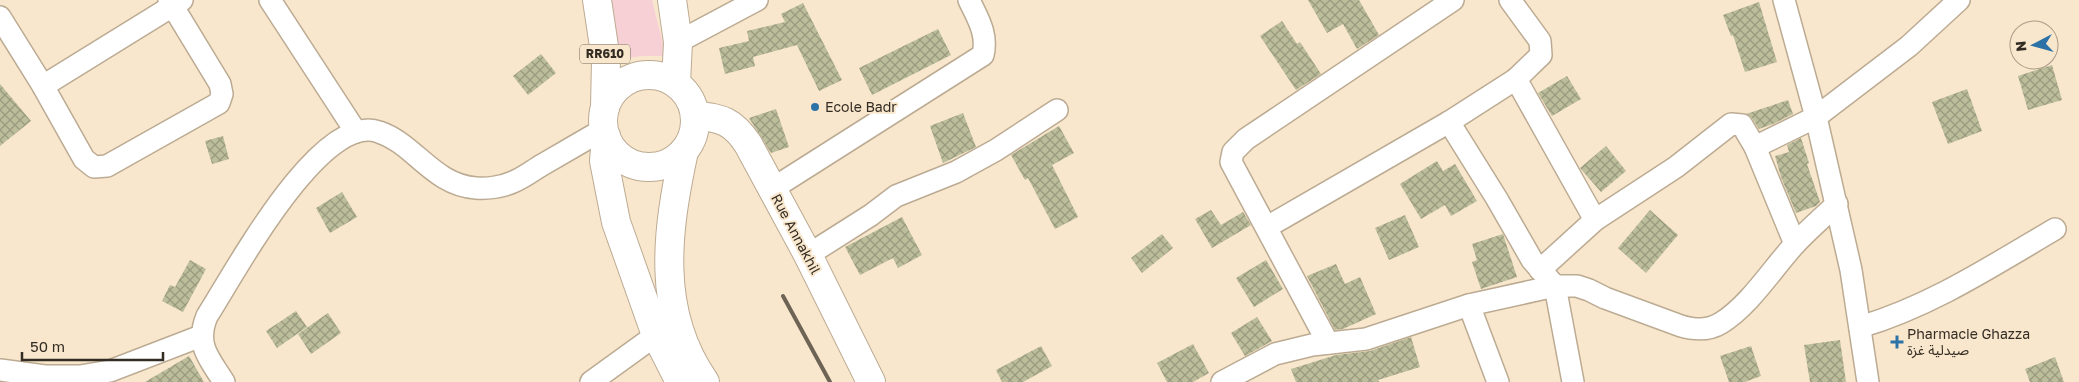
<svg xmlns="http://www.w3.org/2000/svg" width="2079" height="382" viewBox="0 0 2079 382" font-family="'Golos Text','Noto Sans Arabic',sans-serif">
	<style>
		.green { fill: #f7d0d5 }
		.building { fill: url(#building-cross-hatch) }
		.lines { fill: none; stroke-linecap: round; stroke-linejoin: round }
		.minor-casing { stroke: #bcab93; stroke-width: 24 }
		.tertiary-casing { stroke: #bcab93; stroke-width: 30 }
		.secondary-casing { stroke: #bcab93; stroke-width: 30 }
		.primary-casing { stroke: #bcab93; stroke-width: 30 }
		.minor { stroke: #fff; stroke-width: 21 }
		.tertiary { stroke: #fff; stroke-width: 28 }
		.secondary { stroke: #fff; stroke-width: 28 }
		.primary { stroke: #fff; stroke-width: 28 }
		.rail { stroke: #6e6456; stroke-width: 4 }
		.poi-dot { fill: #2d72a7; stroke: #f9e7cd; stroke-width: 2 }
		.labels { text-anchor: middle; stroke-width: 4; stroke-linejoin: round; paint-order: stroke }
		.shield { fill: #f9e7cd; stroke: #6e6456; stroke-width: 1 }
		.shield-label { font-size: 12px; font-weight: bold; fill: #332c23 }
		.poi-label { font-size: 14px; fill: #332c23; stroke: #f9e7cd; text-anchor: start }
		.street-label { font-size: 14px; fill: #332c23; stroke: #f9e7cd }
	</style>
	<defs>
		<pattern id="building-cross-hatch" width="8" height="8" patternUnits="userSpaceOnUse" patternTransform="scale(1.25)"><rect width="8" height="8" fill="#bbbd9b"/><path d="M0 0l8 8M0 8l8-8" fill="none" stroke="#999a7e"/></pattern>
	</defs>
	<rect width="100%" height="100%" fill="#f9e7cd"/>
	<polygon class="green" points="606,0 652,0 666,56 642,56 616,60"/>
	<g class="building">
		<polygon points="1308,0 1359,0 1379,35 1357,49 1343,24 1327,33"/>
		<polygon points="1759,2 1777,62 1745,72 1733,35 1731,36 1723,15"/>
		<polygon points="803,3 842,80 819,91 797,45 753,57 755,66 725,74 719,48 749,41 747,31 785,22 781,14"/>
		<polygon points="1282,21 1297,44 1300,42 1321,74 1296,90 1260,36"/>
		<polygon points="938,29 951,55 872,95 859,68"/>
		<polygon points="541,54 556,73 528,95 513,76"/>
		<polygon points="2052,65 2062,100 2028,110 2018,76"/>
		<polygon points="1567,76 1581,99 1552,116 1538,93"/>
		<polygon points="0,84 31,121 0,146"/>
		<polygon points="1967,89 1982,131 1948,144 1932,102"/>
		<polygon points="1788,100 1793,114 1773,124 1759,129 1752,118 1746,114"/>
		<polygon points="776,109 789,147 771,153 749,118"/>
		<polygon points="963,113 976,147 943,163 930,126"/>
		<polygon points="1059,126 1074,153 1052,165 1078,217 1055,229 1028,178 1025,180 1011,155"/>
		<polygon points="223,136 229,159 212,164 205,141"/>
		<polygon points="1801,138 1809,163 1807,164 1820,202 1816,206 1796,213 1781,177 1775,156 1789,152 1787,145"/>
		<polygon points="1606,146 1626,171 1601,192 1580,168"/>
		<polygon points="1437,161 1443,171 1455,164 1477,201 1451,216 1445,205 1421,219 1400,184"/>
		<polygon points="342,192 357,217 330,233 316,208"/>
		<polygon points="1211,210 1221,225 1243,212 1251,225 1212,248 1195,219"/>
		<polygon points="1650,210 1678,235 1646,273 1618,248"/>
		<polygon points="1405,215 1419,247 1389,260 1375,228"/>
		<polygon points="902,217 922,255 898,268 893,258 860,275 845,247"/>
		<polygon points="1162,234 1173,248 1142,273 1131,258"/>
		<polygon points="1503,234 1517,277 1481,289 1472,262 1477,260 1472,244"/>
		<polygon points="190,260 206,269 183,312 162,301 170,285 175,287"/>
		<polygon points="1266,260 1283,289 1254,307 1236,278"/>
		<polygon points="1336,264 1345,284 1360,277 1376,314 1343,329 1335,330 1307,276"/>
		<polygon points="296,311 307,327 277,348 266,331"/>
		<polygon points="328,313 341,333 311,354 298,334"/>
		<polygon points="1257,317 1272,341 1245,356 1231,333"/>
		<polygon points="1411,337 1420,367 1378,380 1379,382 1296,382 1291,369 1336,355 1370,351"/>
		<polygon points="1840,340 1846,382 1810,382 1804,345"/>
		<polygon points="1193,344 1209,373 1193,382 1167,382 1157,363"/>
		<polygon points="1041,346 1052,366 1023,382 1002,382 996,370"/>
		<polygon points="1751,346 1761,376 1745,382 1729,382 1720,356"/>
		<polygon points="189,356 204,382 145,382"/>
		<polygon points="2055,357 2064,382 2030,382 2025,369"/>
	</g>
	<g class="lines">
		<g class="minor-casing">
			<g id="minor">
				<polyline points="270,0 356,132"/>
				<polyline points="1784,0 1816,117 1851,270 1868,382"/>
				<polyline points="0,17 43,86 84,159 94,167 107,166 219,103 222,94 220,84 169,0"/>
				<polyline points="678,42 757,0"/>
				<polyline points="1516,79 1595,220"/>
				<polyline points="43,86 182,0"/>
				<polyline points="1449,122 1497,199 1532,260 1555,286 1573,382"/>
				<polyline points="1755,147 1816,117 1909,46 1959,0"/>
				<path d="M772,189L983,55C988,34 978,19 969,0"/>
				<polyline points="1267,227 1449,122 1516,79 1541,55 1540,41 1510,0"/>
				<polyline points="808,255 871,215 896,196 956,172 996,150 1057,110"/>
				<polyline points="1540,270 1595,220 1676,167 1731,124 1742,125 1755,147 1795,244"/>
				<polyline points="1469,305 1498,382"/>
				<path d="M1860,327C1931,306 1992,266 2055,229"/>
				<polyline points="1328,343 1231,162 1233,152 1246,139 1453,0"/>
				<polyline points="0,370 45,376 80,376 110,371 201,336"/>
				<path d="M224,382C209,358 195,345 207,316C233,276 321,110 379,132C415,144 433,185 476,188C487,189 502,187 513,182C523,178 532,171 542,165C563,153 583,141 604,129"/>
				<polyline points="591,382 656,335 668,328"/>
				<path d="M1222,382L1275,354L1312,345L1366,339L1469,305L1555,286H1577L1589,290L1605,298L1681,326C1695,330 1708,331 1721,323C1750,305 1772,269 1795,244C1808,230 1823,217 1837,204"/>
			</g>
		</g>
		<g class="tertiary-casing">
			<path id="tertiary" d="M695,115C722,119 732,120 748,144L808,255L871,382"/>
		</g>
		<g class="secondary-casing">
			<g id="secondary">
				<polyline points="606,136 604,161 616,222 656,335 680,382"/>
				<path d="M684,151C667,230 655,311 705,382"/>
			</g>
		</g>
		<g class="primary-casing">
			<g id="primary">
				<polyline points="597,0 606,60 605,108"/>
				<polyline points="672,0 678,42 676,83"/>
				<circle cx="649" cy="121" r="46"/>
			</g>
		</g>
		<use href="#minor" class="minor"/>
		<use href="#tertiary" class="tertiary"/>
		<use href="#secondary" class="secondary"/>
		<use href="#primary" class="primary"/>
		<polyline class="rail" points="783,296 830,382"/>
	</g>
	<g class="poi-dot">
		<circle cx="815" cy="107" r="5"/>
		<path d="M1894.5 334.5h5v5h5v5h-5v5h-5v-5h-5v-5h5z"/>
	</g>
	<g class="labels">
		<rect class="shield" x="580" y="44.5" width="50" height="19" rx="4"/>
		<g class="shield-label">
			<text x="605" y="58">RR610</text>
		</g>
		<g class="poi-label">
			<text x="825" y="112">Ecole Badr</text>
			<text x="1907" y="339">Pharmacie Ghazza<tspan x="1907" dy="16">صيدلية غزة</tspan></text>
		</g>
		<g class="street-label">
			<text transform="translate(796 234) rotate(62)" y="5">Rue Annakhil</text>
		</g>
	</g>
	<g transform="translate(2034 45) rotate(264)"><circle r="24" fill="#f9e7cd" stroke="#aa9c89"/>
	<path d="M0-4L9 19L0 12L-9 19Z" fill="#2d72a7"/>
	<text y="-8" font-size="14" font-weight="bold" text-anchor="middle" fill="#332c23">N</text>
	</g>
	<path d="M22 352v8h141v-8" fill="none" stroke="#332c23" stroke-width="2.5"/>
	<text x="30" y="352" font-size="15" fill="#332c23" stroke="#f9e7cd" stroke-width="4" paint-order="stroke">50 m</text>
</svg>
